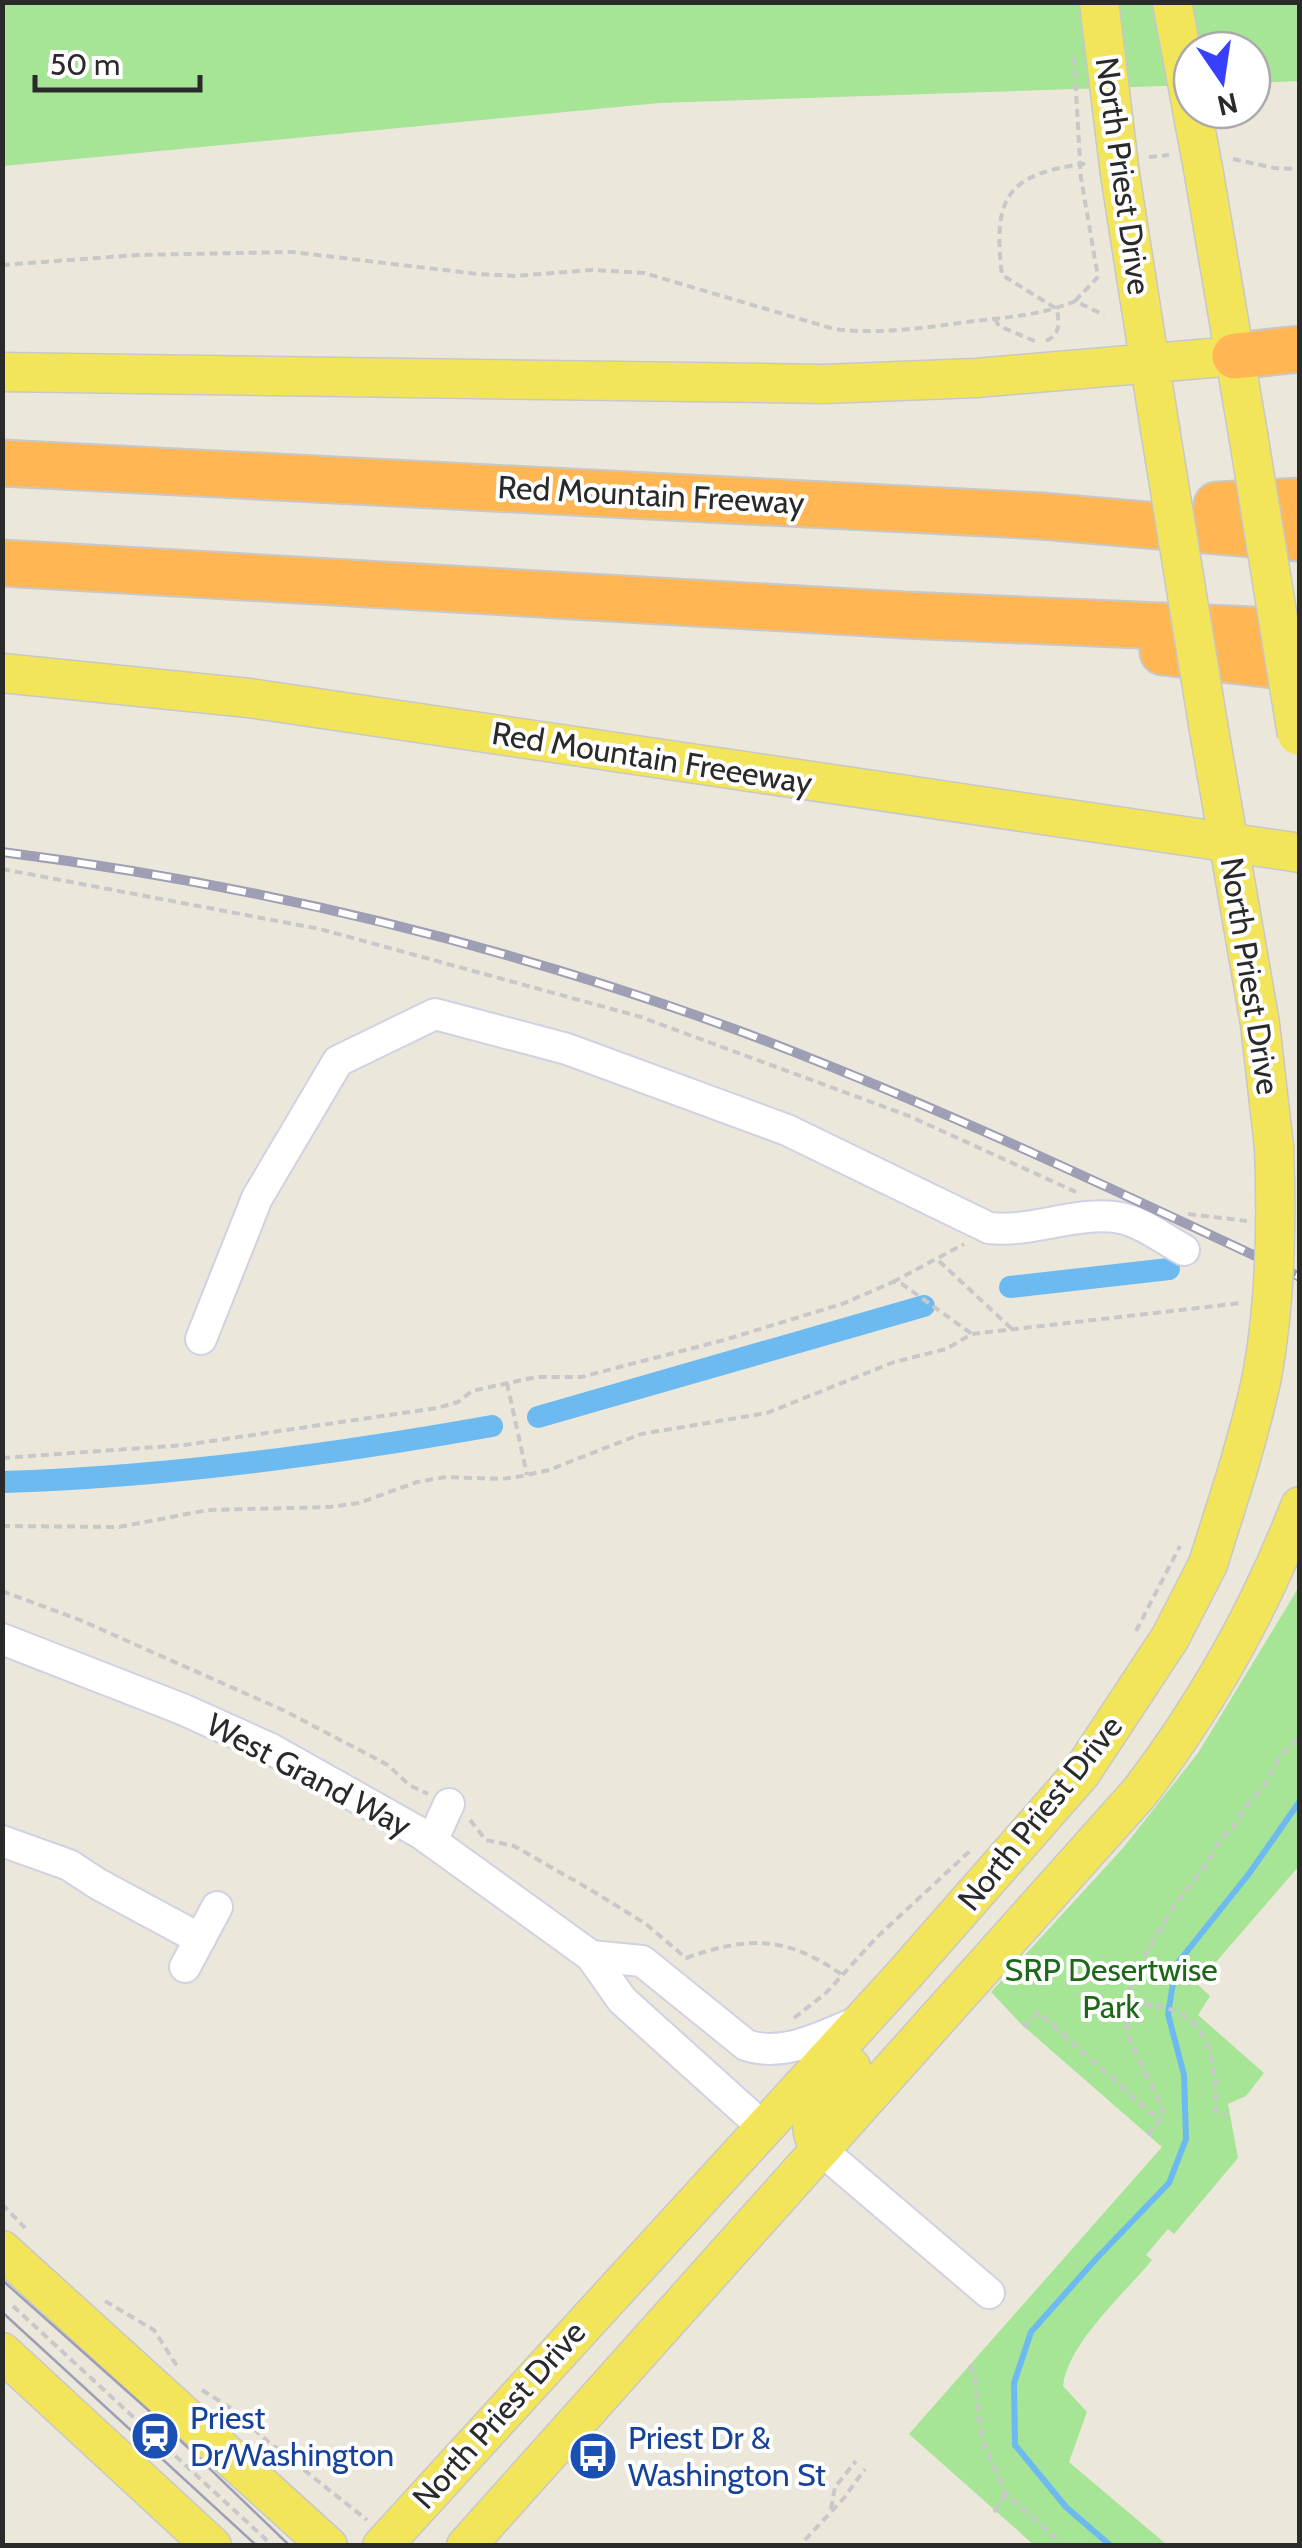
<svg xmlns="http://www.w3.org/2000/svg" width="1302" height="2548" viewBox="0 0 1302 2548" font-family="Cabin,sans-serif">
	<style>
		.green { fill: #a6e496 }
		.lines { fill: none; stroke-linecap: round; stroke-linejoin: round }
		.stream { stroke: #6cbaf0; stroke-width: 6 }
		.canal { stroke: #6cbaf0; stroke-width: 22 }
		.minor-casing { stroke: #d0d1e3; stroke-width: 34 }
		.major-casing { stroke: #c8c8c8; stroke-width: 41 }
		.highway-casing { stroke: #c8c8c8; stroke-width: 49 }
		.path { stroke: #c8c8c8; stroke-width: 4; stroke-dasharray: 8 5; stroke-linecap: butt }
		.minor { stroke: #fff; stroke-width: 30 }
		.major { stroke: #f3e55a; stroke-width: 38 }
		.highway { stroke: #ffb653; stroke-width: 45 }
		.tram { stroke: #9e9eb4; stroke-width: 2.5 }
		.rail-casing { stroke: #9e9eb4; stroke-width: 10 }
		.rail { stroke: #fff; stroke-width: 6; stroke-dasharray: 19; stroke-linecap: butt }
		.major-bridge-casing { stroke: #c8c8c8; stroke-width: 41; stroke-linecap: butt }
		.path-bridge { stroke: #c8c8c8; stroke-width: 4; stroke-dasharray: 8 5; stroke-linecap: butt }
		.major-bridge { stroke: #f3e55a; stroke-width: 38 }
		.labels { text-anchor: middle; stroke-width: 8; stroke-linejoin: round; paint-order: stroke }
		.street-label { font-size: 32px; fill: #2a2a2a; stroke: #fff }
		.park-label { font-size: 32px; fill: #1e6819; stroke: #fff }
		.transit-label { font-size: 32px; fill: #164399; stroke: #fff; text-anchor: start }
	</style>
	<rect width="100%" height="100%" fill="#ece7db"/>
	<g class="green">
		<polygon points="3,3 1299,3 1299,81 1252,83 1252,50 1192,50 1192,85 659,103 3,166"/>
		<path d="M1299,1587V1866L1197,1984L1210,1996L1198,2015L1264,2073L1246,2096L1228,2104L1238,2158L1174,2234L1168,2229L1146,2255L1152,2260C1124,2294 1068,2343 1063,2386L1087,2412L1069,2462L1167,2545H1034L909,2434L1162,2147L1021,2024L991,1992L1123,1848L1198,1753Z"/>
	</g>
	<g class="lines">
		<polyline class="stream" points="1111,2546 1066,2507 1015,2445 1014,2383 1031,2332 1096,2259 1169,2183 1186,2139 1184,2075 1168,2014 1176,1965 1248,1875 1300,1801"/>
		<g class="canal">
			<polyline points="1010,1287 1169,1269"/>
			<polyline points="538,1417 924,1306"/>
			<path d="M2,1482C167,1477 330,1455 492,1426"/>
		</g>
		<g class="minor-casing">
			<g id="minor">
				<path d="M201,1339L257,1198L338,1061L435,1014L567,1049L787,1130L989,1228C1033,1233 1078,1210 1121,1218C1142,1222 1165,1240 1184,1250"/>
				<polyline points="2,1639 182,1709 271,1749 422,1834 591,1956 622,2000 763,2127"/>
				<polyline points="2,1841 69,1865 98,1884 200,1939"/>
				<polyline points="432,1841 449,1804"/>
				<path d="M591,1956L642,1961L746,2045C783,2058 823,2036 857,2022"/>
				<polyline points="185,1967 217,1907"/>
				<polyline points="820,2149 989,2293"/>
			</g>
		</g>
		<g class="major-casing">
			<g id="major">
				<polyline points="1172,2 1192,109"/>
				<polyline points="1203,168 1248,434"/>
				<polyline points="1120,174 1160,429"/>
				<polyline points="2,372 825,384 976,378 1235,356"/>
				<polyline points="2,673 249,698 1300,853"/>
				<polyline points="1209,730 1260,1024 1274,1147"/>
				<path d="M820,2149C798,2114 828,2093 851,2067"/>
				<polyline points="2,2250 328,2546"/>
				<polyline points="2,2352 212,2546"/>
				<polyline points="382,2546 903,1976 1081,1773 1170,1638 1208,1564 1238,1469"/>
				<path d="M466,2546L1140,1792C1207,1704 1260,1610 1300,1506"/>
			</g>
		</g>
		<g class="highway-casing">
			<g id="highway">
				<polyline points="1235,356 1300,349"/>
				<polyline points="2,463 1041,516 1300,538"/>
				<polyline points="1217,505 1300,501"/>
				<polyline points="2,563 904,615 1300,632"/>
				<polyline points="1163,652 1300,668"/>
			</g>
		</g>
		<g class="path">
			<polyline points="1149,157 1169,155"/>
			<polyline points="1233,159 1274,168 1300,169"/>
			<path d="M2,265L138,255L292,252L478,274L515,276L592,270L644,273L834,329C882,335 928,327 975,321C1009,317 1043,315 1075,301L1104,315"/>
			<polyline points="1075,301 1098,277"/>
			<polyline points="995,319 999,326 1037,342"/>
			<path d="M1046,341C1061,334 1059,323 1057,309L1002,275C992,194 1009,173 1090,163"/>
			<polyline points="2,869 320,929 641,1017 909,1116 1076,1192"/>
			<polyline points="1188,1214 1247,1221"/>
			<polyline points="939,1261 1012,1329"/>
			<polyline points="893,1282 964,1244"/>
			<polyline points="507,1383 527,1475"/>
			<polyline points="2,1458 184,1445 437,1408 458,1402 472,1391 536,1377 581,1377 724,1340 842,1304 893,1282 902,1284 972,1334"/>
			<polyline points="2,1526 119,1527 208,1510 330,1507 359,1503 417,1482 446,1477 502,1479 522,1476 549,1470 641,1434 767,1413 894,1362 946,1349 972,1334 1241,1303"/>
			<polyline points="2,1591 80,1620 285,1711 388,1765 409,1785 428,1794"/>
			<polyline points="1136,1631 1180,1546"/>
			<path d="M470,1820L486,1840L514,1846L591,1890L646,1924L686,1958C748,1936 786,1936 841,1974"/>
			<path d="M1130,2004C1205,2002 1217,2049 1216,2112L1227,2116"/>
			<polyline points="794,2018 826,1993 876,1938 972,1849"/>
			<polyline points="1024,2027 1038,2012 1160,2121"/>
			<polyline points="1148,2135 1163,2116 1162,2107 1129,2038 1126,2016 1133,1975 1174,1906 1208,1862 1221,1838 1233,1828 1241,1812 1265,1784 1280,1756 1300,1737"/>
			<polyline points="2,2204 25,2228"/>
			<polyline points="105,2301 154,2330 177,2366"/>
			<polyline points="13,2306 273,2546"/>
			<polyline points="970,2365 976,2383 977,2410 985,2447 1006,2494 1064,2546"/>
			<polyline points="202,2390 237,2412 260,2435 367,2520"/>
			<polyline points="831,2509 835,2487 856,2461"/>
			<polyline points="994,2512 1006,2495"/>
			<polyline points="805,2540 844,2498 865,2469"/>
		</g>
		<use href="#minor" class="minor"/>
		<use href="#major" class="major"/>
		<use href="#highway" class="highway"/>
		<g class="tram">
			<polyline points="2,2280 156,2417 290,2546"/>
			<polyline points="2,2312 257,2546"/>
		</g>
		<g class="rail-casing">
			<path id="rail" d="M2,852C254,884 507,945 745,1033C933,1104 1117,1191 1300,1277"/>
		</g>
		<use href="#rail" class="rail"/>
		<g class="major-bridge-casing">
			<g id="major-bridge">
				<polyline points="1099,2 1120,174"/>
				<polyline points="1192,110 1203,168"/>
				<polyline points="1160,429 1209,730"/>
				<polyline points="1248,434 1297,735"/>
				<path d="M1238,1469C1247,1437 1257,1404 1263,1371C1276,1297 1277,1222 1274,1147"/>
			</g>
		</g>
		<polyline class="path-bridge" points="1074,57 1081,178 1098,277"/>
		<use href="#major-bridge" class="major-bridge"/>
	</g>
	<defs>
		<g id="station-disc" transform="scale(2.5)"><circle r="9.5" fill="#1a4fb4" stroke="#fff"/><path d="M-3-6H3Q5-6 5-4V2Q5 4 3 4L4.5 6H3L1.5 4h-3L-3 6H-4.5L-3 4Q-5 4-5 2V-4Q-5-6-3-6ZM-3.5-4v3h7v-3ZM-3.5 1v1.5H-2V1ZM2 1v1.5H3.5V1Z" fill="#fff"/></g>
		<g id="bus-disc" transform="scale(2.5)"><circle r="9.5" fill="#1a4fb4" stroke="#fff"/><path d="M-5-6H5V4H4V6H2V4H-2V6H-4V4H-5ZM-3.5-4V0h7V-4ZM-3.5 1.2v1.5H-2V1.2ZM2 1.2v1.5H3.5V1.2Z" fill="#fff"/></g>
	</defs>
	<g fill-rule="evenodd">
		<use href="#station-disc" x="155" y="2436"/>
		<use href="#bus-disc" x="593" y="2456"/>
	</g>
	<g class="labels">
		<g class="street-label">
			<text transform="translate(1123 176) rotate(82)" y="11">North Priest Drive</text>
			<text transform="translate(651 495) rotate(3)" y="11">Red Mountain Freeway</text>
			<text transform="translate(652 758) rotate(9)" y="11">Red Mountain Freeeway</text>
			<text transform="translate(1250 976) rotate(81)" y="11">North Priest Drive</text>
			<text transform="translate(309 1775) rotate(28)" y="11">West Grand Way</text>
			<text transform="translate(1040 1813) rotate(-51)" y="11">North Priest Drive</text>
			<text transform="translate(499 2415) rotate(-48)" y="11">North Priest Drive</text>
		</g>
		<g class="park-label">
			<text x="1111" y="1981">SRP Desertwise<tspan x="1111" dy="37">Park</tspan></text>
		</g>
		<g class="transit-label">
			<text x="190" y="2429">Priest<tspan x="190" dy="37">Dr/Washington</tspan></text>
			<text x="628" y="2449">Priest Dr &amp;<tspan x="628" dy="37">Washington St</tspan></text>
		</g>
	</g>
	<rect width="1302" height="2548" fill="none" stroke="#2a2a2a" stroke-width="10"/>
	<g transform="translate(1222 80) rotate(167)"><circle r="48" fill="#ffffff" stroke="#aaaaaa" stroke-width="2.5"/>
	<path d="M0-8L18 38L0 25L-18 38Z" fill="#3840fd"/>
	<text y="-15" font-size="28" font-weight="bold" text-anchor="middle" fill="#2a2a2a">N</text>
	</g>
	<path d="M35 75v15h165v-15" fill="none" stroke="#2a2a2a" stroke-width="5"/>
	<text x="50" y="75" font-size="30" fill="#2a2a2a" stroke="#ffffff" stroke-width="8" paint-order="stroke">50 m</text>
</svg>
